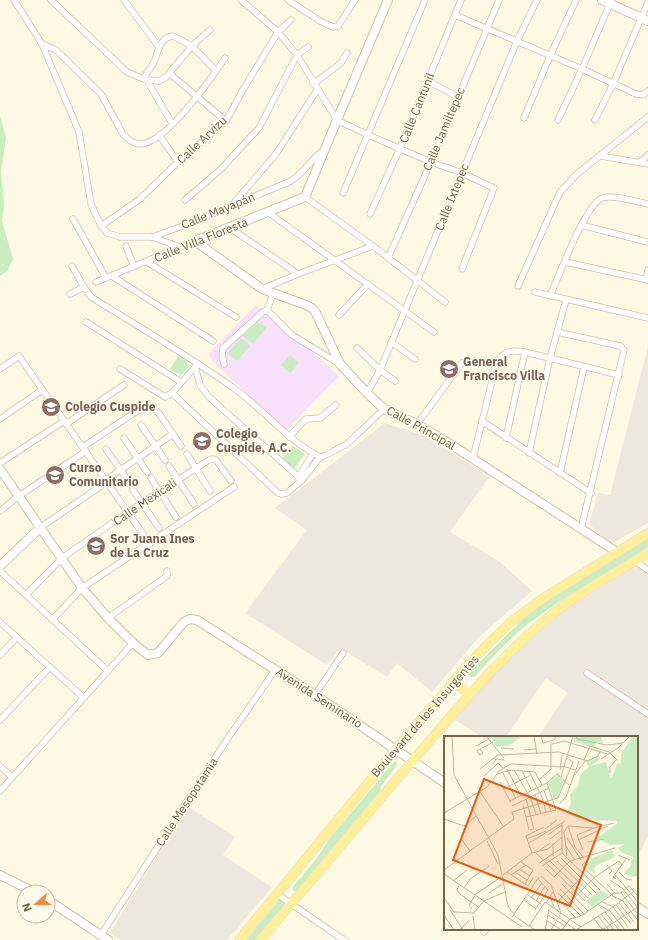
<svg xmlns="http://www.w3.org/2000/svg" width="648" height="940" viewBox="0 0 648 940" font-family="'IBM Plex Sans',sans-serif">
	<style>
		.industrial { fill: #ede8de }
		.education { fill: #f6e0fa }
		.green { fill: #c9ecc0 }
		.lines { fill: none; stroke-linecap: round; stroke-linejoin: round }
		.street-casing { stroke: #d0c2a9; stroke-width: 7 }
		.secondary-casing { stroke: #d3c4a5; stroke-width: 10 }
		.primary-casing { stroke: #e1ddd7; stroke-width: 10 }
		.street { stroke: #fff; stroke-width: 5.5 }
		.secondary { stroke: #fff; stroke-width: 8 }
		.primary { stroke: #ffef99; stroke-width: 9 }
		.labels { text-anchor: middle; stroke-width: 3; stroke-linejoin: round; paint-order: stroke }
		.street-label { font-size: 12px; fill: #786347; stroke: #fffbeb }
		.education-label { font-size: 12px; font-weight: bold; fill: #785e54; stroke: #fffbeb; text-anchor: start }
		.inset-road { fill: none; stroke: #c4b8a0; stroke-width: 1 }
		.view { fill: #e8590c; fill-opacity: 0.15; stroke: #e8590c; stroke-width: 2 }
		.inset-edge { fill: none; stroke: #786347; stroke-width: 2 }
	</style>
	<rect width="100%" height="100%" fill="#fef9e3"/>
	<g class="industrial">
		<polygon points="648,347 648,523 611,544 589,524 598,493 610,495"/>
		<polygon points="385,423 424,436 490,476 450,532 500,562 532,591 479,637 432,692 397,663 387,677 340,648 327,665 245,613 307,530 275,508"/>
		<polygon points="632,564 648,574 648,837 637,857 637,737 538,737 567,693 571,695 546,678 506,737 482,737 449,716 513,645"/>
		<polygon points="187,806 235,837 223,855 272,887 227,940 120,940 110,933"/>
	</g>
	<polygon class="education" points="256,305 299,343 304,344 340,377 333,382 286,430 212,361 209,355 213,349"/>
	<g class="green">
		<polygon points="0,115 6,138 1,172 4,205 2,221 13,259 7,271 0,276"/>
		<polygon points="257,321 266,328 253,344 243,336"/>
		<polygon points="241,338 250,346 237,361 228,353"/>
		<polygon points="179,355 185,360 189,367 181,375 170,369"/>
		<polygon points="290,355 299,363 290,373 281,365"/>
		<polygon points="293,446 305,454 293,470 282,459"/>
		<path d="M648,538V547C606,573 563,597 524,627C506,642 490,660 474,677H471L469,675L470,672L520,622L534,609Z"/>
		<polygon points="394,762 397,762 397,765 381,786 380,791 296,891 293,891 293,887 317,858 330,838"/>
		<polygon points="280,899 282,902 285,904 255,940 246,940"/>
	</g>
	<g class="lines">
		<g class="street-casing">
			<g id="street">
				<path d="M14,0L42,44L79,132L91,204L101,226L107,233L120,237H152L188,224L291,181C304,173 311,159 324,150"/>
				<polyline points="51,0 127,72 146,80 159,81 166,77 192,46 210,30"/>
				<polyline points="124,0 159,47"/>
				<polyline points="241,0 278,32 297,55 337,120 368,135 431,162 462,173 494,188 462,269"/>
				<polyline points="288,0 320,21 333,27 338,26 355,0"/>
				<polyline points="455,15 582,69 636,94 643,95 648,91"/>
				<path d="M42,44L56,50L101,94L123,134C128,139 134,145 142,144C168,140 210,80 225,58"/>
				<polyline points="170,74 226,121"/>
				<polyline points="428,81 458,97"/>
				<polyline points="313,84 341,63 347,53"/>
				<polyline points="524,118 550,56 576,0"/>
				<path d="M170,120L145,77C146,73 149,70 152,66C157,58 157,47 164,40C166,37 169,37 173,36L192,46L216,71"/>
				<polyline points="558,120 582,69 611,1"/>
				<polyline points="595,120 613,84 648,2"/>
				<polyline points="159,135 178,162"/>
				<polyline points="601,156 648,164"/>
				<polyline points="640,162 648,155"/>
				<polyline points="343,193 425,0"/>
				<polyline points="305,197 373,246 445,302"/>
				<polyline points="185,200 220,170 259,128 297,55 308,47"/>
				<polyline points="233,204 276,154 317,90"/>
				<polyline points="269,213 434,332"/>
				<polyline points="370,214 400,148 461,0"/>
				<polyline points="73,219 106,278"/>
				<polyline points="581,225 648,242"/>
				<polyline points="101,226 140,199 178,162 226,121 244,88 278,32 291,20"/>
				<polyline points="230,228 298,274"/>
				<polyline points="152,237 180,247"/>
				<polyline points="126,246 134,267"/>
				<polyline points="388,258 431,162 499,0"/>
				<polyline points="147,262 236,317"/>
				<polyline points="565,262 648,280"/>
				<path d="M72,266L84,287L91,297C139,327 189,356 235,389C264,410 287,440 320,457"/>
				<polyline points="112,276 213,341"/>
				<polyline points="646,280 648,270"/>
				<polyline points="96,282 195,241"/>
				<polyline points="518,286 560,192 577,174 648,117"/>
				<polyline points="262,289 298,274 373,246"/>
				<polyline points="535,292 648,318"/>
				<polyline points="70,294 84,287"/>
				<path d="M550,296C559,276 585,205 602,198C613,194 636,202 648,204"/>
				<polyline points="267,310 292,335 338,363"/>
				<polyline points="339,315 368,284"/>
				<polyline points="86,322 181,382"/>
				<polyline points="557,332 620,346 624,350 581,529"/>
				<polyline points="391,342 415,359"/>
				<polyline points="357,348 380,370 395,381"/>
				<polyline points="224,364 222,356 223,348 263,312 267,310 273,294"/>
				<polyline points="195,367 200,385 209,397 302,480"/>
				<polyline points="0,369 19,356 150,544"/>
				<polyline points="120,369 165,397 172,393 196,366"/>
				<polyline points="172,393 278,493 282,494 287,493 302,480 320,457 326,455 347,444 384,409"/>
				<polyline points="367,393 380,370 517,41 537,0"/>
				<polyline points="158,412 181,446"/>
				<polyline points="0,419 42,390"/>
				<polyline points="482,421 591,493"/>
				<polyline points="66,424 124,385"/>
				<polyline points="417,424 462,363"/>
				<polyline points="141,425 165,460"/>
				<polyline points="289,437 306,419 320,418 336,405"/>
				<polyline points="124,438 147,472"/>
				<polyline points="506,438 525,352"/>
				<polyline points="83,447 140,409"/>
				<polyline points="106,449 131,485"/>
				<polyline points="529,453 550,358 566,300"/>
				<polyline points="187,454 210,491"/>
				<path d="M473,458L497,361C506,350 511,350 525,352L619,375"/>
				<polyline points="0,463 64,421"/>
				<polyline points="169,466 194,504"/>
				<polyline points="560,473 584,367"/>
				<polyline points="151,478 176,517"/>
				<polyline points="298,478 313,453"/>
				<polyline points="106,480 173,434"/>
				<polyline points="133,490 159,528"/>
				<polyline points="0,511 19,496 86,451"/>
				<polyline points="41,527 101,486"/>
				<polyline points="635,561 648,570"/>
				<polyline points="0,571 108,671"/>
				<polyline points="26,595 62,558 128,512 209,460 213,459 216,460 231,481"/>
				<polyline points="108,618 167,576 167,571"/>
				<polyline points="53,619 82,588 234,487"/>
				<polyline points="0,622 84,698"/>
				<polyline points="0,655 17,637"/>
				<polyline points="587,673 648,714"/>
				<polyline points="315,695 343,653"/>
				<polyline points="0,720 50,667"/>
				<polyline points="0,766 12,777"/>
				<polyline points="0,791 133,643"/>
				<polyline points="277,894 338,936 345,940"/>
				<polyline points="484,932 486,929"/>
				<polyline points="101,935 228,738 275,670"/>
			</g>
		</g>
		<g class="secondary-casing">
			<g id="secondary">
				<polyline points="602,0 648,21"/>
				<polyline points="195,241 262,289 306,305 312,308 316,313 340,364 367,393 384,409 417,424 447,442 617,552"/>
				<polyline points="195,241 305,197 337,120 388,0"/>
				<polyline points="0,469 82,588 108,618 133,643 148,655 158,653 184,622 190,619 197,620 315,695 445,783"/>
				<polyline points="0,566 41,527"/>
				<polyline points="0,875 34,892"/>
				<polyline points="48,900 108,940"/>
				<polyline points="637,907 648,914"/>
			</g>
		</g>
		<g class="primary-casing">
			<g id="primary">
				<polyline points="453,681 470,695"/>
				<polyline points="239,940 396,749 466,667 490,642 511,622 542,599 648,533"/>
				<path d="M260,940C319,873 375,804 433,737C468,696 503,656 544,621C576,594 613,574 648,553"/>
			</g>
		</g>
		<use href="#street" class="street"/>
		<use href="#secondary" class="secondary"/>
		<use href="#primary" class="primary"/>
	</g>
	<defs>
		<g id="school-disc" transform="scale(1)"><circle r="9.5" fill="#8d6e63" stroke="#fffbeb"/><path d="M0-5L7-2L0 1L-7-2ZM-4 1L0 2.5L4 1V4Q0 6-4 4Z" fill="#fff"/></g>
	</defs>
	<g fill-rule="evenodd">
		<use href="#school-disc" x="449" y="369"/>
		<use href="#school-disc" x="51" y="407"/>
		<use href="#school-disc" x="202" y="441"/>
		<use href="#school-disc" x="55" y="475"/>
		<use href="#school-disc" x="96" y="546"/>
	</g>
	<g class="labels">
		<g class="street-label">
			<text transform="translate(417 108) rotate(-68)" y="4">Calle Cantunil</text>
			<text transform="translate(444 129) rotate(-67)" y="4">Calle Jamiltepec</text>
			<text transform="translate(202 140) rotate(-43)" y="4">Calle Arvizu</text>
			<text transform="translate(452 197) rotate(-68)" y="4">Calle Ixtepec</text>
			<text transform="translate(218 211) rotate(-22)" y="4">Calle Mayapán</text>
			<text transform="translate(201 240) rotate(-22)" y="4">Calle Villa Floresta</text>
			<text transform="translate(421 428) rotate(29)" y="4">Calle Principal</text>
			<text transform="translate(145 502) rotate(-34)" y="4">Calle Mexicali</text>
			<text transform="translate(319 698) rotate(33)" y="4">Avenida Seminario</text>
			<text transform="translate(425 716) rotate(-49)" y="4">Boulevard de los Insurgentes</text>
			<text transform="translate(187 802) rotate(-57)" y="4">Calle Mesopotamia</text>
		</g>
		<g class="education-label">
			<text x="463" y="366">General<tspan x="463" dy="14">Francisco Villa</tspan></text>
			<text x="65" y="411">Colegio Cuspide</text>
			<text x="216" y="438">Colegio<tspan x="216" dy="14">Cuspide, A.C.</tspan></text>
			<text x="69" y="472">Curso<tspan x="69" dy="14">Comunitario</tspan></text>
			<text x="110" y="543">Sor Juana Ines<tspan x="110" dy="14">de La Cruz</tspan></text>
		</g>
	</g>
	<g transform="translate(444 736)">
		<rect width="194" height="194" fill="#fef9e3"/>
		<path d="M47,0H78L66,9L52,11ZM131,0H157L159,7L152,6L150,11L145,10L129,5ZM189,0L194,1V139L188,141L180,137L186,131L189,121L177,116L174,112L181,108L166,109L153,102L174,87L173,85L140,83L124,78L123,75L127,67L126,58L134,50L136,39L145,31L142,25L154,20L156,23L146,30L162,26L167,43L173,28L177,27V18ZM114,39L119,45L114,62L110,63L104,47ZM168,114L171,121L153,129L150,132L151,138L143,132L142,130L149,122ZM156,154L165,159L148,171L142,165Z" fill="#c9ecc0"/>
		<path class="inset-road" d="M8,0L10,39L54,119L64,170L72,181L91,194M42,0L60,22M90,0L93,18M97,0L99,7L110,4L112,0M132,0L133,3L163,9L179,7M142,0H155M108,8L120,5L163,18M32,10L45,3M57,12L70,13M36,13L39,17L36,19L33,15L36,13L44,9L49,6M80,14L92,13M157,23L174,12L186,0M140,24L146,10L165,16L172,23M49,28L52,23L60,24M36,33L54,19L115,16L143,25L154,20L156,16M63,33L77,60M70,34L86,61L92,78M116,34L118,19M78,35L88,55M85,35L98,61L102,76M59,37L72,63M166,37V31L173,23M53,38L67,34L91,36L98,49M40,40L54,27L59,32M130,40L142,24M117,41L129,0M96,43L107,33V7M56,46L67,67M60,53L87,39M100,54L107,75M36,56L60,91M91,58L97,78M114,62L129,26L123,22M82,63L90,93L86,94M66,65L103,47L113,38L125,49M116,67L122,61L135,25M79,69L85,94M68,70L105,52M0,77L43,51L56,34L67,28L122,31L131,34M82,81L112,74L103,47M0,83L20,90L32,80M118,87V117M124,90L150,92L170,87M124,90L131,111L140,122M101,93L113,84M104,99L118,89M123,102L137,124M83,103L102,95M106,103L118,94M18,104L26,115M134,104L164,90M43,105L54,128M144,106L160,103M85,107L121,85M109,107V120M121,109L131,124M96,114L106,107M139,114L133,99L150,92M91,116L141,165M88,117L82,100L100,91M118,117L156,154M174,119L186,124M123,120L120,96L124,90M117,122L152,157M144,124L138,129L141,133L170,161L178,164L193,183M106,125L144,162M113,125L148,159M77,126L89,134L81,148M95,127L118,112M163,129L168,135L165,138M98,130L118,117M75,133L86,140M102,133L110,141L126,125L171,112M0,134L70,83L68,76L114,62M63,136L84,150L89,142M71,136L83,144M175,136L182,143L188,144M0,138L78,191M59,139L88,117L104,113L118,101M67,139L82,129M171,139L194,166M97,140L107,149L117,177L107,194M172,143L169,141L182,123M166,144L178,152L194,172M9,145L23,134M118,148L144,175M163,148L171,157M15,149L13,154L16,158L34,171M20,152L26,143L45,130M116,153L140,178M45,157L58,148M114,157L137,180M177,157L194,178M84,159L97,168M106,161L111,173M0,162L10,176L30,177M87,162L98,147M80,164L92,173M92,165L101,150M157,165L169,171L184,191M102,167L109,156M175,167L190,186M153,168L166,175L181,194M172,169L187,188M121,171L151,141L175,125L178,129M28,173L25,169L32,158L57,141M6,174L19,194M91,174L104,154L94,143M104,174L132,194M161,176L175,194M29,178L40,165L61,156M157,178L170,194M0,179L10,194M104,179L121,190M29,180L31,194M154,180L165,194M68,181L95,141M131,181L115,164L134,145M150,183L159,194M102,184L117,194M85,190L101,166L137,191M16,194L25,184M101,194L105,173M118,194L126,183L137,180L170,157H177L185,150L194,160M132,194L169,171L190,155M158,194L194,171"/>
		<path class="view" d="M40,43L157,89L126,170L9,124Z"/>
		<rect width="194" height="194" class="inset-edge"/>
	</g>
	<g transform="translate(36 904) rotate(249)"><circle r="19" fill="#fffbeb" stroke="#c9bea9"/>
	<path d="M0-3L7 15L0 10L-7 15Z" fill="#f08d40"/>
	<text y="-6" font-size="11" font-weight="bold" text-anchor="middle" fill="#786347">N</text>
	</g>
</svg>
